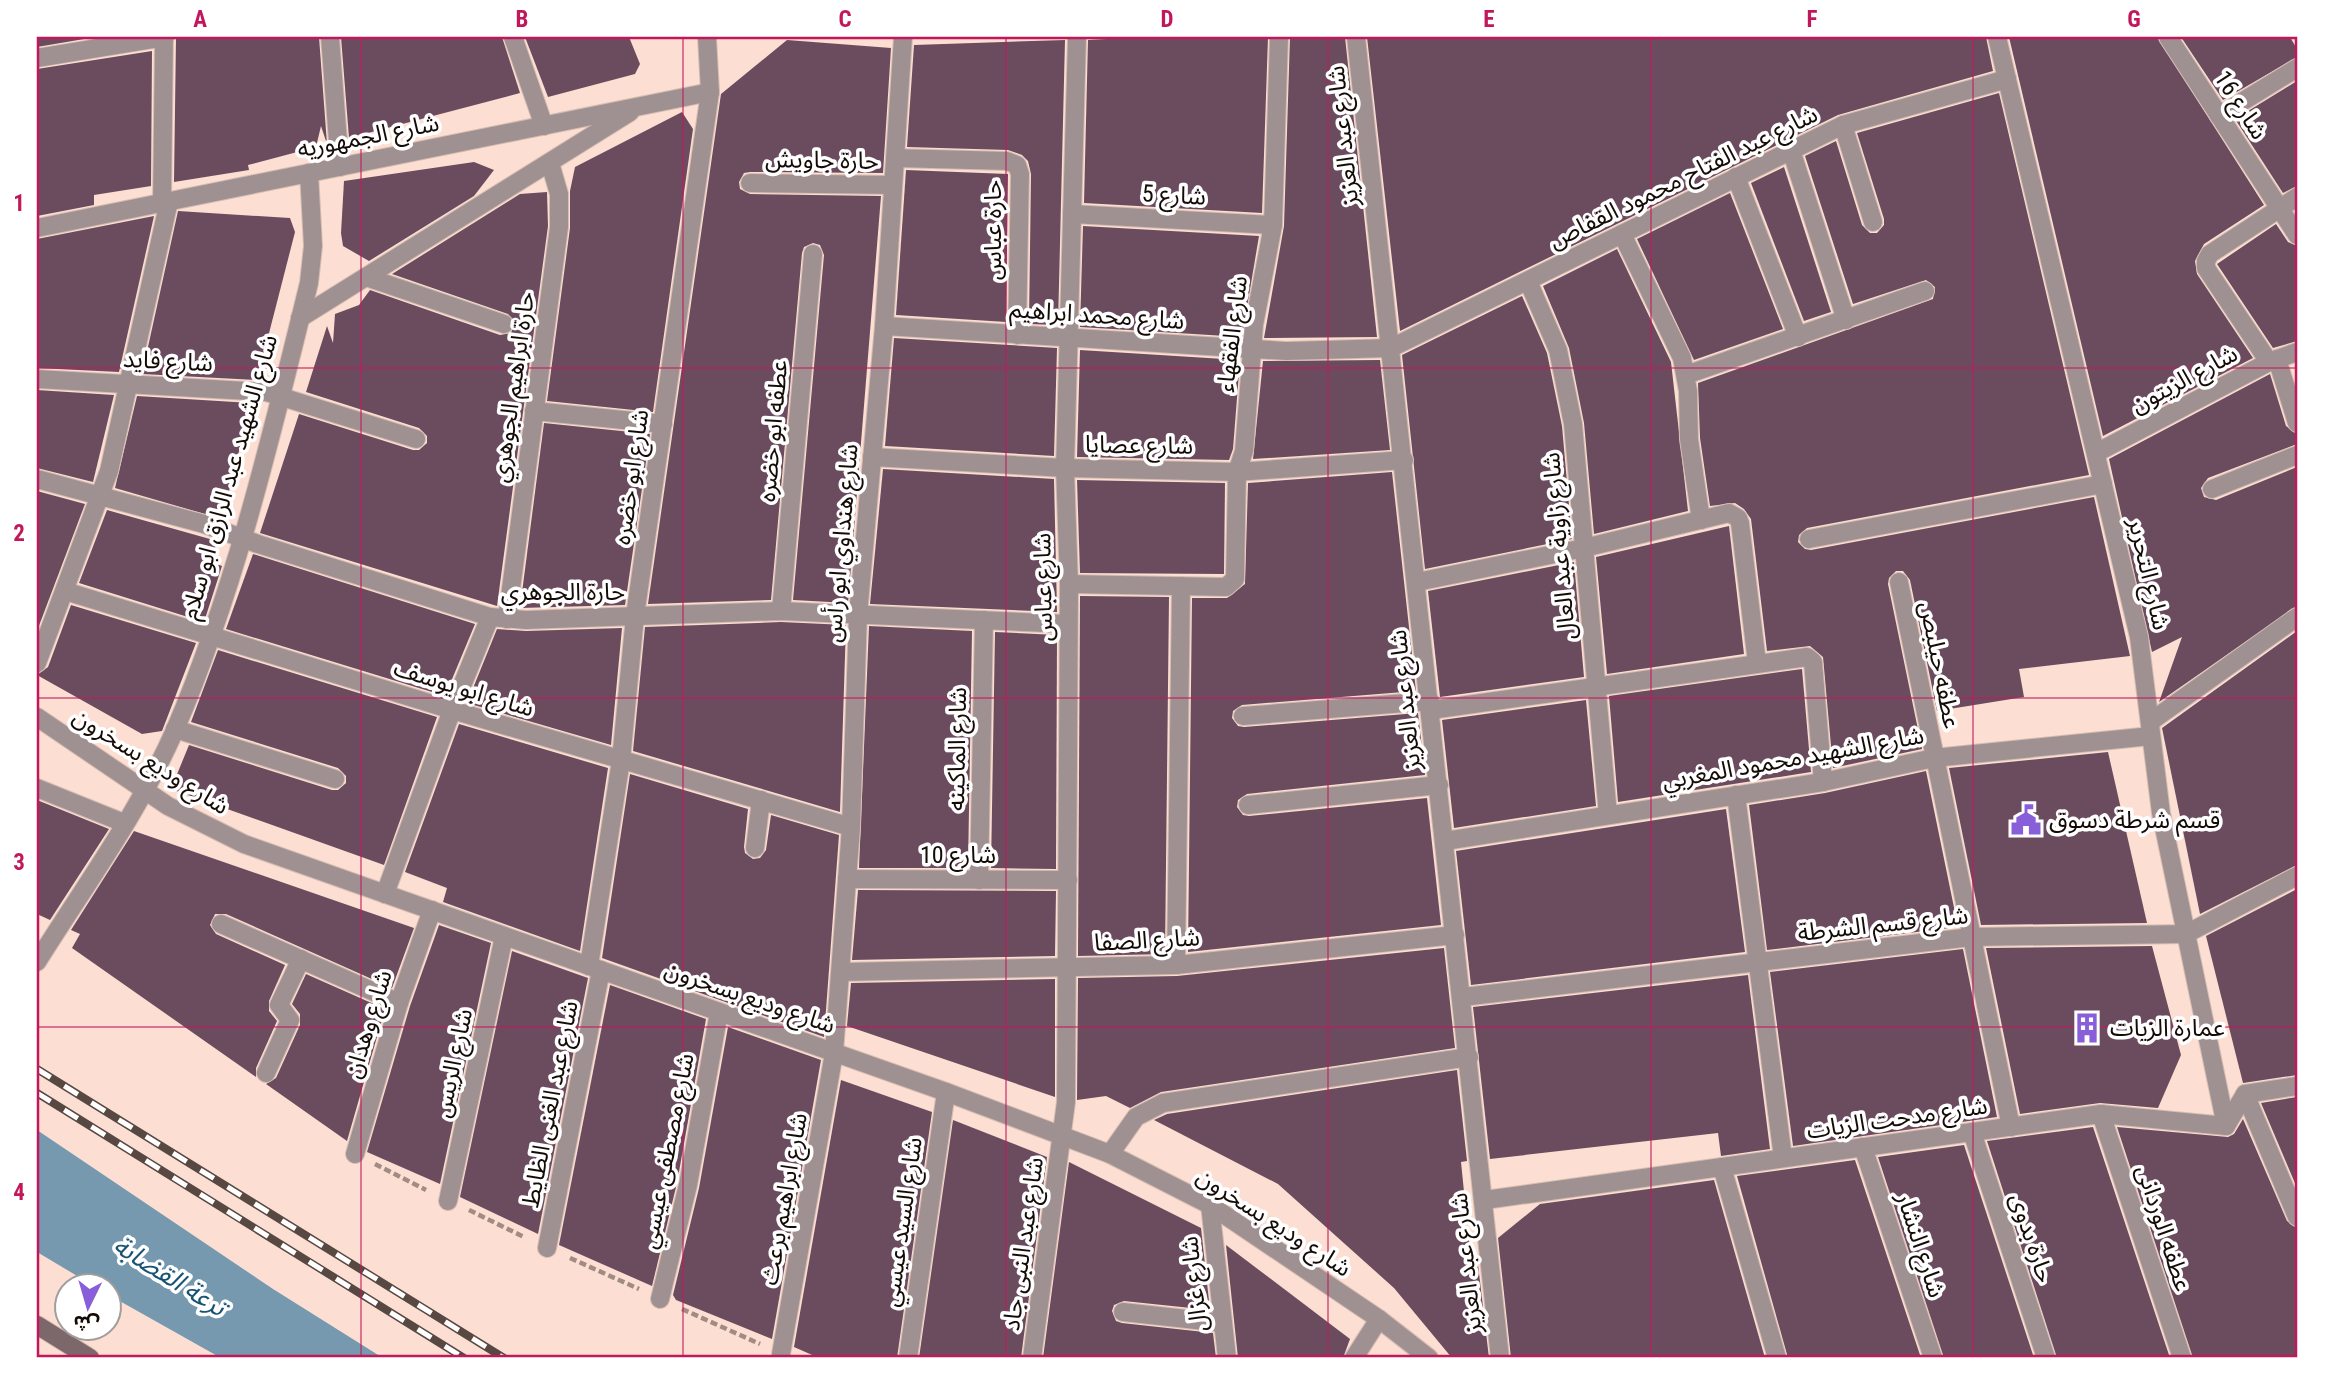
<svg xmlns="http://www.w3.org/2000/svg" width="2334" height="1395" viewBox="0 0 2334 1395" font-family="'Roboto Condensed','Noto Sans Arabic',sans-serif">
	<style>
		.water { fill: #7699af }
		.building { fill: #6b4c5f }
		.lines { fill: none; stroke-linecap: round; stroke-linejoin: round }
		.minor-casing { stroke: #d7bdb2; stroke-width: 20 }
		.tertiary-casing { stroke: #d7bdb2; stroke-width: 20 }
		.secondary-casing { stroke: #d7bdb2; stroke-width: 20 }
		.path { stroke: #a18b82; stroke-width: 4.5; stroke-dasharray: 7 3.5; stroke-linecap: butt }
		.minor { stroke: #9f9192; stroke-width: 18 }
		.tertiary { stroke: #9f9192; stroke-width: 18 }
		.secondary { stroke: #7c686b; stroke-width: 18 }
		.rail-casing { stroke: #574842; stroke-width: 8 }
		.rail { stroke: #fff; stroke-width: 5; stroke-dasharray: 16; stroke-linecap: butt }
		.grid { fill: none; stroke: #c2185b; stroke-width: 2; stroke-opacity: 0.55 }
		.labels { text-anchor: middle; stroke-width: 7; stroke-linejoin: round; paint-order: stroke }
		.street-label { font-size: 24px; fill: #140b07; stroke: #fff }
		.poi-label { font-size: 24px; fill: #140b07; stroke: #fff; text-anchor: start }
		.water-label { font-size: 26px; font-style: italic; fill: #175474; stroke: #fff }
		.neatline { fill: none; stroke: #c2185b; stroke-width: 2.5 }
		.grid-label { font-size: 23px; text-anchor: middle; font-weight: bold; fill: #c2185b }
	</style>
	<rect width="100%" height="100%" fill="#fcdfd2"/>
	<polygon class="water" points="37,1130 273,1289 383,1358 221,1358 109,1295 108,1286 94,1286 37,1252"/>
	<g class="building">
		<polygon points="37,37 96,37 37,47"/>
		<polygon points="176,37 319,37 327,144 321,126 316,147 248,165 249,170 174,182"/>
		<polygon points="341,37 502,37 520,93 349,138"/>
		<polygon points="525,37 629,37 640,64 635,74 548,97"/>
		<polygon points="1143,37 1268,37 1262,213 1084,203 1088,40"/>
		<polygon points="1290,37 1345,37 1377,337 1264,338 1284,226"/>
		<polygon points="1367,37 1986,37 1993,71 1838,115 1400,331"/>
		<polygon points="2009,37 2157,37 2264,205 2204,244 2195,261 2197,274 2253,358 2103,436"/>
		<polygon points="2181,37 2290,37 2297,49 2297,57 2223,100"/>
		<polygon points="787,40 891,48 883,173 750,172 744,173 739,182 740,189 750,194 881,196 848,603 793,600 824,255 820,245 813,243 804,247 802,253 771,600 648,604 721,94"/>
		<polygon points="1065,40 1058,325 1029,324 1031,174 1028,161 1022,155 1008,150 907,147 914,45"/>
		<polygon points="152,51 151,186 94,195 94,205 37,216 37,69"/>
		<polygon points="2297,81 2297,186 2283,193 2235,119"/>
		<polygon points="1999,93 2089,475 1807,528 1799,535 1798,542 1805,549 1811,550 2094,497 2130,656 2019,669 2024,697 1937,711 1910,580 1903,571 1896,571 1889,578 1888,584 1922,749 1833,768 1823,657 1810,646 1767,651 1751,519 1744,509 1735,503 1710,506 1700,438 1698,383 1933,299 1935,287 1926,280 1853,304 1805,156 1836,141 1862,225 1870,233 1877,233 1884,225 1884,219 1857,133"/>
		<polygon points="682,112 693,129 653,412 547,401 570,228 570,191 575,167"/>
		<polygon points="474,162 494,170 474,196 369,261 343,246 341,233 344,181"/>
		<polygon points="1784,167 1831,312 1804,321 1751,183"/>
		<polygon points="906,170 1008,174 1006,322 896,315"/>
		<polygon points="547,192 548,226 497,606 260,533 299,414 413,450 419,450 427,443 427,436 419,428 306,392 327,326 333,343 335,314 359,305 370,290 500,335 511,333 515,322 508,314 392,274 520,194"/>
		<polygon points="1730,193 1783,329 1694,360 1637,239"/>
		<polygon points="178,211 290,218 295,232 257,380 142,374"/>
		<polygon points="154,216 119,372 37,368 37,239"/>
		<polygon points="2276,224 2288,242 2297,246 2297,341 2273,348 2217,264"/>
		<polygon points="1083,226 1259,236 1242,337 1080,327"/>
		<polygon points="1617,249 1671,362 1688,511 1594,534 1584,423 1569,348 1543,286"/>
		<polygon points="1522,296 1547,353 1562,426 1572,539 1425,569 1402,355"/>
		<polygon points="894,338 1057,348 1054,456 885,446"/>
		<polygon points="1080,350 1240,360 1233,449 1229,460 1077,457"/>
		<polygon points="1380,360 1390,450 1253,459 1263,361"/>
		<polygon points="2270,374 2286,426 2297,434 2297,444 2208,478 2201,488 2204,497 2216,500 2297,467 2297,606 2159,702 2182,637 2152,652 2109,459"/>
		<polygon points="37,390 114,395 93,482 37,468"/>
		<polygon points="137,396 251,403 222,519 115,488"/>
		<polygon points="544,423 650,434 625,605 520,608"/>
		<polygon points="883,469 1054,479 1057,612 870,604"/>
		<polygon points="1392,472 1416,691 1242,705 1233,711 1232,718 1238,726 1244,727 1418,713 1425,775 1247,794 1238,800 1237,807 1243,815 1249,816 1427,798 1441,925 1188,952 1192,598 1227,598 1245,584 1248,483"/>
		<polygon points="1077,480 1225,483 1224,574 1080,573"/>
		<polygon points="37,491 85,504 37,631"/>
		<polygon points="107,510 217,541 211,562 222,566 204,622 79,583"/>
		<polygon points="1729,526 1744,654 1607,674 1596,557"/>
		<polygon points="253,554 475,624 445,696 226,629"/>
		<polygon points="1574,562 1584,677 1440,697 1428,591"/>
		<polygon points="1080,596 1169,597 1165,954 1078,956"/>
		<polygon points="71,605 196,643 162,731 142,734 37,675 48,667"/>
		<polygon points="781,622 846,625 840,812 633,751 645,627"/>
		<polygon points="869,626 972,631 968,868 859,868"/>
		<polygon points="622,628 611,745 467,703 497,629 526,631"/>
		<polygon points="2297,631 2297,865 2200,914 2162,728"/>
		<polygon points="995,632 1057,635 1056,869 991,868"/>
		<polygon points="218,650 437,717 384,865 171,789 189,745 332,790 338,790 346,783 346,776 338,768 191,722"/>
		<polygon points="1802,669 1811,772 1618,802 1609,696"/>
		<polygon points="1586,700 1596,806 1454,828 1442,720"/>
		<polygon points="459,724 608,768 580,951 443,902 447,888 405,872"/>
		<polygon points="2108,752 2147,923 1981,925 1949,768"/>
		<polygon points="1926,771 1958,927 1767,950 1749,805 1825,793"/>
		<polygon points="630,774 748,809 744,847 745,853 753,859 760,858 766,850 771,815 839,835 824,1037 602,958"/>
		<polygon points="37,800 109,829 50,920 37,914"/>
		<polygon points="1726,809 1745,952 1471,985 1456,851"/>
		<polygon points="134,831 414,928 392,988 226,914 215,914 210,925 216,934 285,965 269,1001 269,1011 277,1021 256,1068 256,1077 72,948 80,934 71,930"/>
		<polygon points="2297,889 2297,1075 2243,1083 2206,936"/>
		<polygon points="858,890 1056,891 1055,956 852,960"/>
		<polygon points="439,925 491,943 440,1184 367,1152 410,1006"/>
		<polygon points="2152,946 2181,1055 2158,1108 2100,1103 2020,1114 1986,948"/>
		<polygon points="1444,948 1455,1048 1161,1092 1130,1108 1106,1096 1077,1100 1078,978 1177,976"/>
		<polygon points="1963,949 1997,1117 1793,1146 1770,972"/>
		<polygon points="512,951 588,978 538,1234 460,1197"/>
		<polygon points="306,974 385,1009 347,1141 266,1084 276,1078 300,1025 300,1014 292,1004"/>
		<polygon points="1748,975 1770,1149 1721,1156 1718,1133 1490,1159 1473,1007"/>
		<polygon points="1055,979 1055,1097 847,1026 851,983"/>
		<polygon points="610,985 706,1019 677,1183 652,1286 559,1245"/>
		<polygon points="728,1027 821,1060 772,1339 676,1300 673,1295 699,1188"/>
		<polygon points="1457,1070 1467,1161 1461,1162 1471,1261 1477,1256 1489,1358 1452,1358 1394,1288 1278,1184 1154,1120 1167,1114"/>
		<polygon points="841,1080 932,1112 897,1358 819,1358 794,1347"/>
		<polygon points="2297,1097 2297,1188 2261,1103"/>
		<polygon points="2243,1119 2287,1221 2297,1228 2297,1358 2193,1358 2117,1127 2228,1137 2234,1134"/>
		<polygon points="953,1120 1047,1157 1021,1358 919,1358"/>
		<polygon points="2093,1127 2170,1358 2057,1358 1987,1141"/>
		<polygon points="1964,1145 2034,1358 1944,1358 1878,1157"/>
		<polygon points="1855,1160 1921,1358 1788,1358 1737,1176"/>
		<polygon points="1069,1162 1201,1228 1210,1310 1124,1301 1114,1305 1112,1311 1116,1321 1122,1323 1213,1333 1216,1358 1043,1358"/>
		<polygon points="1714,1180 1765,1358 1511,1358 1498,1238 1540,1204"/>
		<polygon points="1226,1245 1350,1339 1343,1358 1238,1358"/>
	</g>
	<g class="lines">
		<g class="minor-casing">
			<g id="minor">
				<polyline points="330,37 340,167"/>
				<polyline points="513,37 544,126"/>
				<polyline points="1997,37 2139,637 2161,813 2226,1126"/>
				<polyline points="2168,37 2297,235"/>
				<polyline points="37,58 165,37"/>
				<polyline points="2219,116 2297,68"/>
				<polyline points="1843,125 1873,222"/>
				<polyline points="1791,150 1846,320"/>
				<polyline points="895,158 1007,161 1017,165 1020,174 1017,335"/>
				<polyline points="1736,177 1798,337"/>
				<polyline points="750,183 893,185"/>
				<polyline points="162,203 164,37"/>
				<polyline points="1072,214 1273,225"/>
				<polyline points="37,228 710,92"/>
				<polyline points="1622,234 1682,358 1688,391 1689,439 1701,520"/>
				<polyline points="366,277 504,324"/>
				<polyline points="1528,281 1558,350 1573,424 1608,815"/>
				<polyline points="300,318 630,112"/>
				<polyline points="884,326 1286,351 1391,348 1843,125 2007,79"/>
				<polyline points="2277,359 2297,423"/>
				<polyline points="2269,362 2206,268 2206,261 2210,254 2297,197"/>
				<polyline points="1686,375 1925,291"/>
				<polyline points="37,379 266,392 416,439"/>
				<polyline points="534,411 663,424"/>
				<polyline points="2096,453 2269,362 2297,352"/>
				<polyline points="872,457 1065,468 1237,472 1404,460"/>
				<polyline points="37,479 204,524 258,544 490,617 526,620 781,611 1068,624"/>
				<polyline points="2212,489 2297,455"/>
				<polyline points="1809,539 2103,484"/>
				<polyline points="1417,582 1584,548 1729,513 1738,518 1740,523 1757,663"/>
				<polyline points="1899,582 2011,1127"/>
				<polyline points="1069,584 1226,587 1235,579 1237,472 1244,451 1254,325 1273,225 1279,37"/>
				<polyline points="65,591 452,710 851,827"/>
				<polyline points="781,611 813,254"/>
				<polyline points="507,619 559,227 559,194 550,163"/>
				<polyline points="37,663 109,471 169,201"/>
				<polyline points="1431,710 1807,657 1813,662 1823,782"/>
				<polyline points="1243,716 1430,701"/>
				<polyline points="2150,722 2297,617"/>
				<polyline points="175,729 335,779"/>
				<polyline points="37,788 124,823"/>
				<polyline points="1736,795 1783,1158"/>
				<polyline points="1248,805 1439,785"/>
				<polyline points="1445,841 1823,782 1934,758 2151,736"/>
				<polyline points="755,848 761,800"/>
				<polyline points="847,879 1068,880"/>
				<polyline points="979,880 984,620"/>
				<polyline points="385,894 452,710 490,617"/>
				<polyline points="221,924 399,1003"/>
				<path d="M37,962C84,887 139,812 175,730C236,587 272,433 309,283L313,246L309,173"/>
				<polyline points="1176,965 1181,586"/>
				<polyline points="589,966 621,760 635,616 710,92 707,37"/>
				<polyline points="841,972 1176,965 1455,935"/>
				<polyline points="1463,997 1971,937 2186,934 2297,876"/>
				<polyline points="266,1073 290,1020 279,1005 301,959"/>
				<polyline points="2245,1094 2297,1217"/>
				<polyline points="2101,1114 2182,1358"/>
				<polyline points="1972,1132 2046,1358"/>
				<polyline points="1863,1147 1933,1358"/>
				<polyline points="355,1154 399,1003 432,910"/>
				<polyline points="1110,1154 1136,1117 1163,1103 1469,1057"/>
				<polyline points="1722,1167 1777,1358"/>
				<polyline points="1485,1200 2101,1114 2226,1126 2245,1094 2297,1086"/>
				<polyline points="448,1201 504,936"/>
				<polyline points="1210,1205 1227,1358"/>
				<polyline points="547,1248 601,970"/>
				<polyline points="660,1299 688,1185 719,1012"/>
				<polyline points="1123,1312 1223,1323"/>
				<polyline points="781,1354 834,1053 851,827 858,615 884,326 903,37"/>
				<polyline points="908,1358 946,1092"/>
				<polyline points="1032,1358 1066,1102 1069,584 1065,468 1077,37"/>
				<polyline points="1354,1358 1379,1319"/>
			</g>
		</g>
		<g class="tertiary-casing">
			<g id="tertiary">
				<polyline points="1356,37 1500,1358"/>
				<polyline points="37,717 168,806 244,844 946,1092 1110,1154 1210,1205 1379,1319 1429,1358"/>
			</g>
		</g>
		<g class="secondary-casing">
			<polyline id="secondary" points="37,1325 90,1358"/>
		</g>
		<g class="path">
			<polyline points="375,1164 426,1190"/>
			<polyline points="469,1210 524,1237"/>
			<polyline points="570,1258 639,1289"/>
			<polyline points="682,1309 760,1344"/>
		</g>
		<use href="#minor" class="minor"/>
		<use href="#tertiary" class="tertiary"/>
		<use href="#secondary" class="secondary"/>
		<g class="rail-casing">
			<g id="rail">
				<polyline points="37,1069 504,1358"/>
				<polyline points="37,1093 464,1358"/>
			</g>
		</g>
		<use href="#rail" class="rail"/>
	</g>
	<path class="grid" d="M361,37V1358M683,37V1358M1006,37V1358M1328,37V1358M1651,37V1358M1973,37V1358M37,368H2297M37,698H2297M37,1027H2297"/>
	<defs>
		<g id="civic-bare" transform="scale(2.415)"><path d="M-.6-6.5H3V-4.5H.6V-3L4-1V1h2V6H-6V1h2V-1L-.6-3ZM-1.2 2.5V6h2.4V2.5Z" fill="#895fd9" stroke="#fff" stroke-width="2.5" paint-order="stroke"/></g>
		<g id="building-bare" transform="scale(2.415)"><path d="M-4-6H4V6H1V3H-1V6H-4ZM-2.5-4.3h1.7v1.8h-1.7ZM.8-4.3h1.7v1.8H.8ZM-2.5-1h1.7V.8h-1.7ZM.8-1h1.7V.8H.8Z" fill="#895fd9" stroke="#fff" stroke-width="2.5" paint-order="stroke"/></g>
	</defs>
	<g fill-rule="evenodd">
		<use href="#civic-bare" x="2026" y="820"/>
		<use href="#building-bare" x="2087" y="1028"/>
	</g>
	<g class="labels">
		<g class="street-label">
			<text transform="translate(2241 105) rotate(57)" y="8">شارع 16</text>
			<text transform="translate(368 136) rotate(-11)" y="8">شارع الجمهوريه</text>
			<text transform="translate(1343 136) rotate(-96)" y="8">شارع عبد العزيز</text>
			<text transform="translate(822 160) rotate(1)" y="8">حارة جاويش</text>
			<text transform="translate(1683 177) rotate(-26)" y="8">شارع عبد الفتاح محمود القفاص</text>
			<text transform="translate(1174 195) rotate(3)" y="8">شارع 5</text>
			<text transform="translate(993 230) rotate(-90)" y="8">حارة عباس</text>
			<text transform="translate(1097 315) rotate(4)" y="8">شارع محمد ابراهيم</text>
			<text transform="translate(1232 334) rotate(-83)" y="8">شارع الفقهاء</text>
			<text transform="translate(168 361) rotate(3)" y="8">شارع فايد</text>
			<text transform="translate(2184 379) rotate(-28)" y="8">شارع الزيتون</text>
			<text transform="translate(513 387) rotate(-82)" y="8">حارة ابراهيم الجوهري</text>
			<text transform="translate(773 431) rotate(-85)" y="8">عطفه ابو خضره</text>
			<text transform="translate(1139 445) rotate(1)" y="8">شارع عصايا</text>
			<text transform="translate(229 477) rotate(-74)" y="8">شارع الشهيد عبد الرازق ابو سلام</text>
			<text transform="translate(631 477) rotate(-82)" y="8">شارع ابو خضره</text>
			<text transform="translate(841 543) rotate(-85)" y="8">شارع هنداوي ابو رأس</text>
			<text transform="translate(1559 546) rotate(-95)" y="8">شارع زاوية عبد العال</text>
			<text transform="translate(2149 574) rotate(77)" y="8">شارع التحرير</text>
			<text transform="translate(1043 587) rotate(-91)" y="8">شارع عباس</text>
			<text x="563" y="600">حارة الجوهري</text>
			<text transform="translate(1940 665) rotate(79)" y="8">عطفه حيلبص</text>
			<text transform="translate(464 688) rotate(17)" y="8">شارع ابو يوسف</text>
			<text transform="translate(1405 700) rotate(-96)" y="8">شارع عبد العزيز</text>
			<text transform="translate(957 749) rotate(-89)" y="8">شارع الماكينه</text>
			<text transform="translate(1793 758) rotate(-10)" y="8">شارع الشهيد محمود المغربي</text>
			<text transform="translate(151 761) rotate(32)" y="8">شارع وديع بسخرون</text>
			<text x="958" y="863">شارع 10</text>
			<text transform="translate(1883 924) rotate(-6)" y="8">شارع قسم الشرطة</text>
			<text transform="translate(1147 940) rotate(-3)" y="8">شارع الصفا</text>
			<text transform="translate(750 997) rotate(19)" y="8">شارع وديع بسخرون</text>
			<text transform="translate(368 1024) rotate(-73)" y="8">شارع وهدان</text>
			<text transform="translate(453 1063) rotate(-78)" y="8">شارع الريس</text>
			<text transform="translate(550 1104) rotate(-79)" y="8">شارع عبد الغنى الظايط</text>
			<text transform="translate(1897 1118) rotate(-8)" y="8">شارع مدحت الزيات</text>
			<text transform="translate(667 1151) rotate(-79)" y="8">شارع مصطفى عيسي</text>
			<text transform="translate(784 1199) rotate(-80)" y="8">شارع ابراهيم برعث</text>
			<text transform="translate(902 1222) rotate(-82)" y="8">شارع السيد عيسي</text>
			<text transform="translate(1274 1222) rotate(33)" y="8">شارع وديع بسخرون</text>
			<text transform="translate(2164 1228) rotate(72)" y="8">عطفه الوردانى</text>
			<text transform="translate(2032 1238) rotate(72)" y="8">حارة بدوى</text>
			<text transform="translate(1023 1244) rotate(-82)" y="8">شارع عبد النبى جاد</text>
			<text transform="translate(1921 1245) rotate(72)" y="8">شارع النشار</text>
			<text transform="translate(1466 1263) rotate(-96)" y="8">شارع عبد العزيز</text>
			<text transform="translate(1194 1284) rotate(-96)" y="8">شارع غزال</text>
		</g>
		<g class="poi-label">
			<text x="2049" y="828">قسم شرطة دسوق</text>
			<text x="2110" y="1036">عمارة الزيات</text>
		</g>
		<g class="water-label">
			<text transform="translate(170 1276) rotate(32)" y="9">ترعة القضابة</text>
		</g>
	</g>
	<rect width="2334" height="1395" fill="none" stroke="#ffffff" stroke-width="77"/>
	<g transform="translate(88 1307) rotate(185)"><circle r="33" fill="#ffffff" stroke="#a19d9c" stroke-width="2"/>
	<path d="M0-5L12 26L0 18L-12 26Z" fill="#895fd9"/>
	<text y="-10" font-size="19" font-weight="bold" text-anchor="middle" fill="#140b07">ش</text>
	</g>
	<rect x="38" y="38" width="2258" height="1318" class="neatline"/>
	<g class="grid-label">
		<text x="200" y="27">A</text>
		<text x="522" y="27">B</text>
		<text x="845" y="27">C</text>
		<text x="1167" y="27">D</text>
		<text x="1489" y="27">E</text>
		<text x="1812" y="27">F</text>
		<text x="2134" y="27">G</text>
		<text x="19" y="211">1</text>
		<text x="19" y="541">2</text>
		<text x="19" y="870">3</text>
		<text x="19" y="1200">4</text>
	</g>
</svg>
